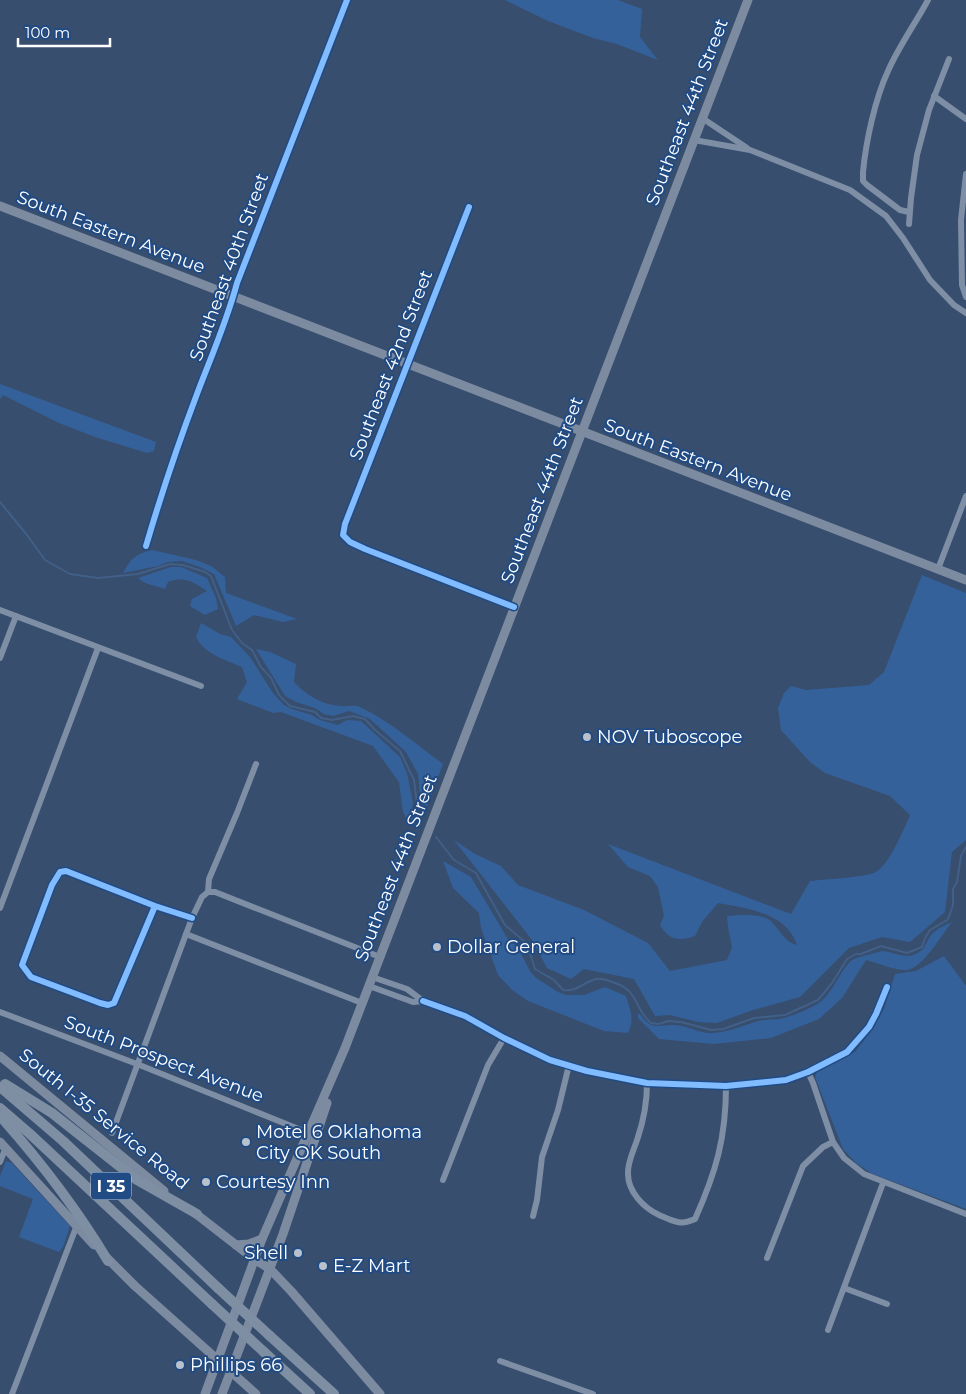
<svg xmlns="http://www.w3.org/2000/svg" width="966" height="1394" viewBox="0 0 966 1394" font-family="Montserrat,sans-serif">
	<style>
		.green { fill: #35619a }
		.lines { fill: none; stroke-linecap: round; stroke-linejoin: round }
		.stream { stroke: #415f87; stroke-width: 2 }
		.minor { stroke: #7e8ea4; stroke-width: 6 }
		.major { stroke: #7d8ba1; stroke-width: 9 }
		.highway { stroke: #7e8ea3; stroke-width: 10 }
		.highway-bridge { stroke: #7e8ea3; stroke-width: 10 }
		.cycleway-casing { stroke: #214b84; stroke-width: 9 }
		.cycleway { stroke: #80bcff; stroke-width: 6 }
		.poi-dot { fill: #b9c1cc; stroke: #214b84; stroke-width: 2 }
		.labels { text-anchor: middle; stroke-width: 4; stroke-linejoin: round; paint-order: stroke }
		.shield { fill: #214b84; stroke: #bcc9da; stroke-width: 1 }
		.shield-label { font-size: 16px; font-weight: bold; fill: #fff }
		.street-label { font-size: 18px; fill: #fff; stroke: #214b84 }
		.poi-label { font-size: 18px; fill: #fff; stroke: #214b84; text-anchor: start }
	</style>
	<rect width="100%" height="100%" fill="#374e6e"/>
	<g class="green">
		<polygon points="505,0 618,0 642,9 640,37 658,60 617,44 593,38 548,21"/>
		<polygon points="0,384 156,442 154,451 147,453 95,437 59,423 3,395 0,399"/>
		<path d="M152,550L196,560L211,566L225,577L226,593L297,619L283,622L254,615L236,626L214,574L200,567L182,561L168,562L158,566L123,573C130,559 137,553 152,550Z"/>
		<path d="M171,567H181L207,578L216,598L218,609L205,615L190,606L192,599L207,591C194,582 183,575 168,582L165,589L145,583L138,578Z"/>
		<path d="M922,575L966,593V840L952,852L945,912L910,942L882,937L849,948L800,997L753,1010L717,1023L698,1022L670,1015L655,1016L634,979L584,969L571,979L547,968L532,940L454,840L475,854L501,866L518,885L584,910L648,943L670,971L727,960L732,947L728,927L727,916C739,915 761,913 771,921C780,930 784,942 797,945C787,913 746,908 718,903L702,922L695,936C680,941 669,941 660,925L664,916L658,887L650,876L628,867L608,844L791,914L810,881C826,879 863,878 876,872C889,865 904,829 910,815L890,796L825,773L810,762L781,730L778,708L784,693L791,686L806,690L869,685L884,672Z"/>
		<path d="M201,623L220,634L231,637L250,657L273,693L284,705L292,709L312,715L320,720L338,725L347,720L361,721L400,757L407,773L413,803L409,823L403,812L399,782L373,746L281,712L273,713L237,699L247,682L242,667C226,660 204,654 196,637Z"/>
		<path d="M256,649L270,652L296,664L294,682C306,695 322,705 341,706C347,707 354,704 360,707C390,721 417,745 443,764L427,806L421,804L418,774L406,752L370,719L349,711L333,716L324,714L315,708L296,702L285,696Z"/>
		<path d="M443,861L471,877L509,941L517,946L530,971L536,978L558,992L566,995H584L605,987L626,996C630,1010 635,1019 628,1033L604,1031L528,1001L512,990L498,975L481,928L479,913L453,888Z"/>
		<path d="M952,922C942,934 921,972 904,970C891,969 878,963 866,960L842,998L819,1019L771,1038L713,1044L659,1039L638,1018V1014H640C652,1032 659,1024 676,1025C687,1026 700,1033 710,1033C726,1033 742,1026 758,1021C767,1019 777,1020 784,1018C795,1015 809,1009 819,1003C833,994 843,964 854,959C856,958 881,951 883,951C894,952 902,958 913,955C927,950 924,943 933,933C938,928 946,925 952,922Z"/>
		<polygon points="944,956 966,986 966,1209 873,1174 857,1164 843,1149 815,1077 817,1072 855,1052 873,1029 884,1009 895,974 916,971"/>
		<polygon points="6,1161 12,1163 70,1226 63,1247 59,1252 19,1237 33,1199 0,1186 0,1176"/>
	</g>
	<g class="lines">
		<g class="stream">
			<polyline points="0,502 27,535 45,560 70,574 98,578 138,574 170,564 183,565 205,572 211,576 232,630 243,644 252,650 261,667 271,678 279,695 290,706 315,712 321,718 332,720 353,716 365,719 375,730 400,751 414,780 417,803 412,820 417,829"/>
			<path d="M436,837L454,860L476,873L505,925L524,941L529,950L535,969L554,980L563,990C577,992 584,982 596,979C601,978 607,980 612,982C640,990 633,1008 651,1023L659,1024L668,1021L681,1022L711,1030L723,1029L754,1018L785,1015L818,1000L832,983L847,959L856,954H861L881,946L907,953L922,947L925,938L930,930L947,920L949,917L953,905V889L957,882L961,856L966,847"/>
		</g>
		<g class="minor">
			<polyline points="934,96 966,119"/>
			<polyline points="702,118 747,148"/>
			<polyline points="694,140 750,150 850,190 886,216 903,238 930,280 954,305 966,313"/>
			<polyline points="966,174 961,220 962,285 966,297"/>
			<polyline points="469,207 345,524 343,535 350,542 365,549 514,607"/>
			<path d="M909,212L900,210L867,185L863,181V172C866,141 875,99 888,71C899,46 915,24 928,0"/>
			<polyline points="909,224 911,198 917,155 929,110 949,59"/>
			<path d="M146,546C161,495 178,444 197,394C211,357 227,321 237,283L347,0"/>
			<polyline points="938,569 966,496"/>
			<polyline points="0,610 201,686"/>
			<polyline points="0,658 16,616"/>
			<polyline points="208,892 215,892 380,957"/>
			<polyline points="155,906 114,1003 108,1005 100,1003 31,977 22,965 52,885 60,872 66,871 155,906 192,918"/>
			<polyline points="0,908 98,648"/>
			<polyline points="186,934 362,1003"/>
			<polyline points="369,986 413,1002 423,1001 407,989 372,977"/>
			<polyline points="423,1001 465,1016 504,1038 550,1060 587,1071 647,1083 726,1086 786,1080 808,1072 847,1052 869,1027 876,1014 887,987"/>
			<polyline points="0,1012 137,1064 311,1134"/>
			<polyline points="808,1072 813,1083 833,1142 844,1158 864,1174 966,1214"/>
			<path d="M647,1083C647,1102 644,1119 638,1137C635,1148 627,1162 628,1174C628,1192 644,1208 659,1215C673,1221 680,1226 695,1219C716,1172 726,1138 726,1086"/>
			<polyline points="112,1133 192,918 202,897 208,892 209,879 237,813 256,764"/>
			<polyline points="0,1162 6,1147"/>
			<polyline points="443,1180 488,1065 504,1038"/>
			<polyline points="533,1216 537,1200 542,1157 558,1110 569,1065"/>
			<polyline points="767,1258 803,1166 823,1147 833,1142"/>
			<polyline points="844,1288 887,1304"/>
			<polyline points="828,1330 883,1183"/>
			<polyline points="500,1361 593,1394"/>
			<polyline points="12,1394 77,1225"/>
		</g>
		<g class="major">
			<polyline points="0,206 966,580"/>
			<polyline points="0,1056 164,1191"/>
			<polyline points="0,1142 94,1245"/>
			<polyline points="191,1210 254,1259 270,1269 291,1291 380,1394"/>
			<polyline points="236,1245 249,1244 262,1239"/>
			<polyline points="105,1256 135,1286 256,1394"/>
			<polyline points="205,1394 262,1239 345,1048 748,0"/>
			<polyline points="222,1394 283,1234 327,1103"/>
		</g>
		<g class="highway">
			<polyline points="5,1084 52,1113 137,1180 197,1214"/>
			<polyline points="0,1087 63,1141 218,1288"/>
			<polyline points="0,1108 29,1133 212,1304"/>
			<path d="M0,1116C40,1161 77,1209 108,1261"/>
			<polyline points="270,1336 334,1394"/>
			<polyline points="264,1352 310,1394"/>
		</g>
		<g class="highway-bridge">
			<polyline points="218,1288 270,1336"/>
			<polyline points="212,1304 264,1352"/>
		</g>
		<g class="cycleway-casing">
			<g id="cycleway">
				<polyline points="469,207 345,524 343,535 350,542 365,549 514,607"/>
				<path d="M146,546C161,495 178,444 197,394C211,357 227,321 237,283L347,0"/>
				<polyline points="155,906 114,1003 108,1005 100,1003 31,977 22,965 52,885 60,872 66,871 155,906 192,918"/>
				<polyline points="423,1001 465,1016 504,1038 550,1060 587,1071 647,1083 726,1086 786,1080 808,1072 847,1052 869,1027 876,1014 887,987"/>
			</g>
		</g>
		<use href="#cycleway" class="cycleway"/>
	</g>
	<g class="poi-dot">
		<circle cx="587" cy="737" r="5"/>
		<circle cx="437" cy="947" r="5"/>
		<circle cx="246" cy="1142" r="5"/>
		<circle cx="206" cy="1182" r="5"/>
		<circle cx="298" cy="1253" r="5"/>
		<circle cx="323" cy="1266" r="5"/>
		<circle cx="180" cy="1365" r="5"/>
	</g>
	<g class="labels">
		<rect class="shield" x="91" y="1172.5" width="40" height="27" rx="4"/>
		<g class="shield-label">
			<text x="111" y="1192">I 35</text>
		</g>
		<g class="street-label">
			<text transform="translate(687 112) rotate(-69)" y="6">Southeast 44th Street</text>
			<text transform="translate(111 232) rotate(21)" y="6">South Eastern Avenue</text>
			<text transform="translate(229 267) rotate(-70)" y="6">Southeast 40th Street</text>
			<text transform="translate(391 365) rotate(-69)" y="6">Southeast 42nd Street</text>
			<text transform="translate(698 460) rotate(21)" y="6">South Eastern Avenue</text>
			<text transform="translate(542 490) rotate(-69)" y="6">Southeast 44th Street</text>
			<text transform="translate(396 868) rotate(-69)" y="6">Southeast 44th Street</text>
			<text transform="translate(164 1059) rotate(21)" y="6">South Prospect Avenue</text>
			<text transform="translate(104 1119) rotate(39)" y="6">South I-35 Service Road</text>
		</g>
		<g class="poi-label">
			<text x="597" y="743">NOV Tuboscope</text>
			<text x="447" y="953">Dollar General</text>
			<text x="256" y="1138">Motel 6 Oklahoma<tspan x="256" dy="21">City OK South</tspan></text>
			<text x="216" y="1188">Courtesy Inn</text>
			<text x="288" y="1259" text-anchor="end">Shell</text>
			<text x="333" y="1272">E-Z Mart</text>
			<text x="190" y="1371">Phillips 66</text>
		</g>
	</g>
	<path d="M18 38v8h92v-8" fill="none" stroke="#ffffff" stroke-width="2.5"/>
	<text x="25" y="38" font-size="15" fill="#ffffff" stroke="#214b84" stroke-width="4" paint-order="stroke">100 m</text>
</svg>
